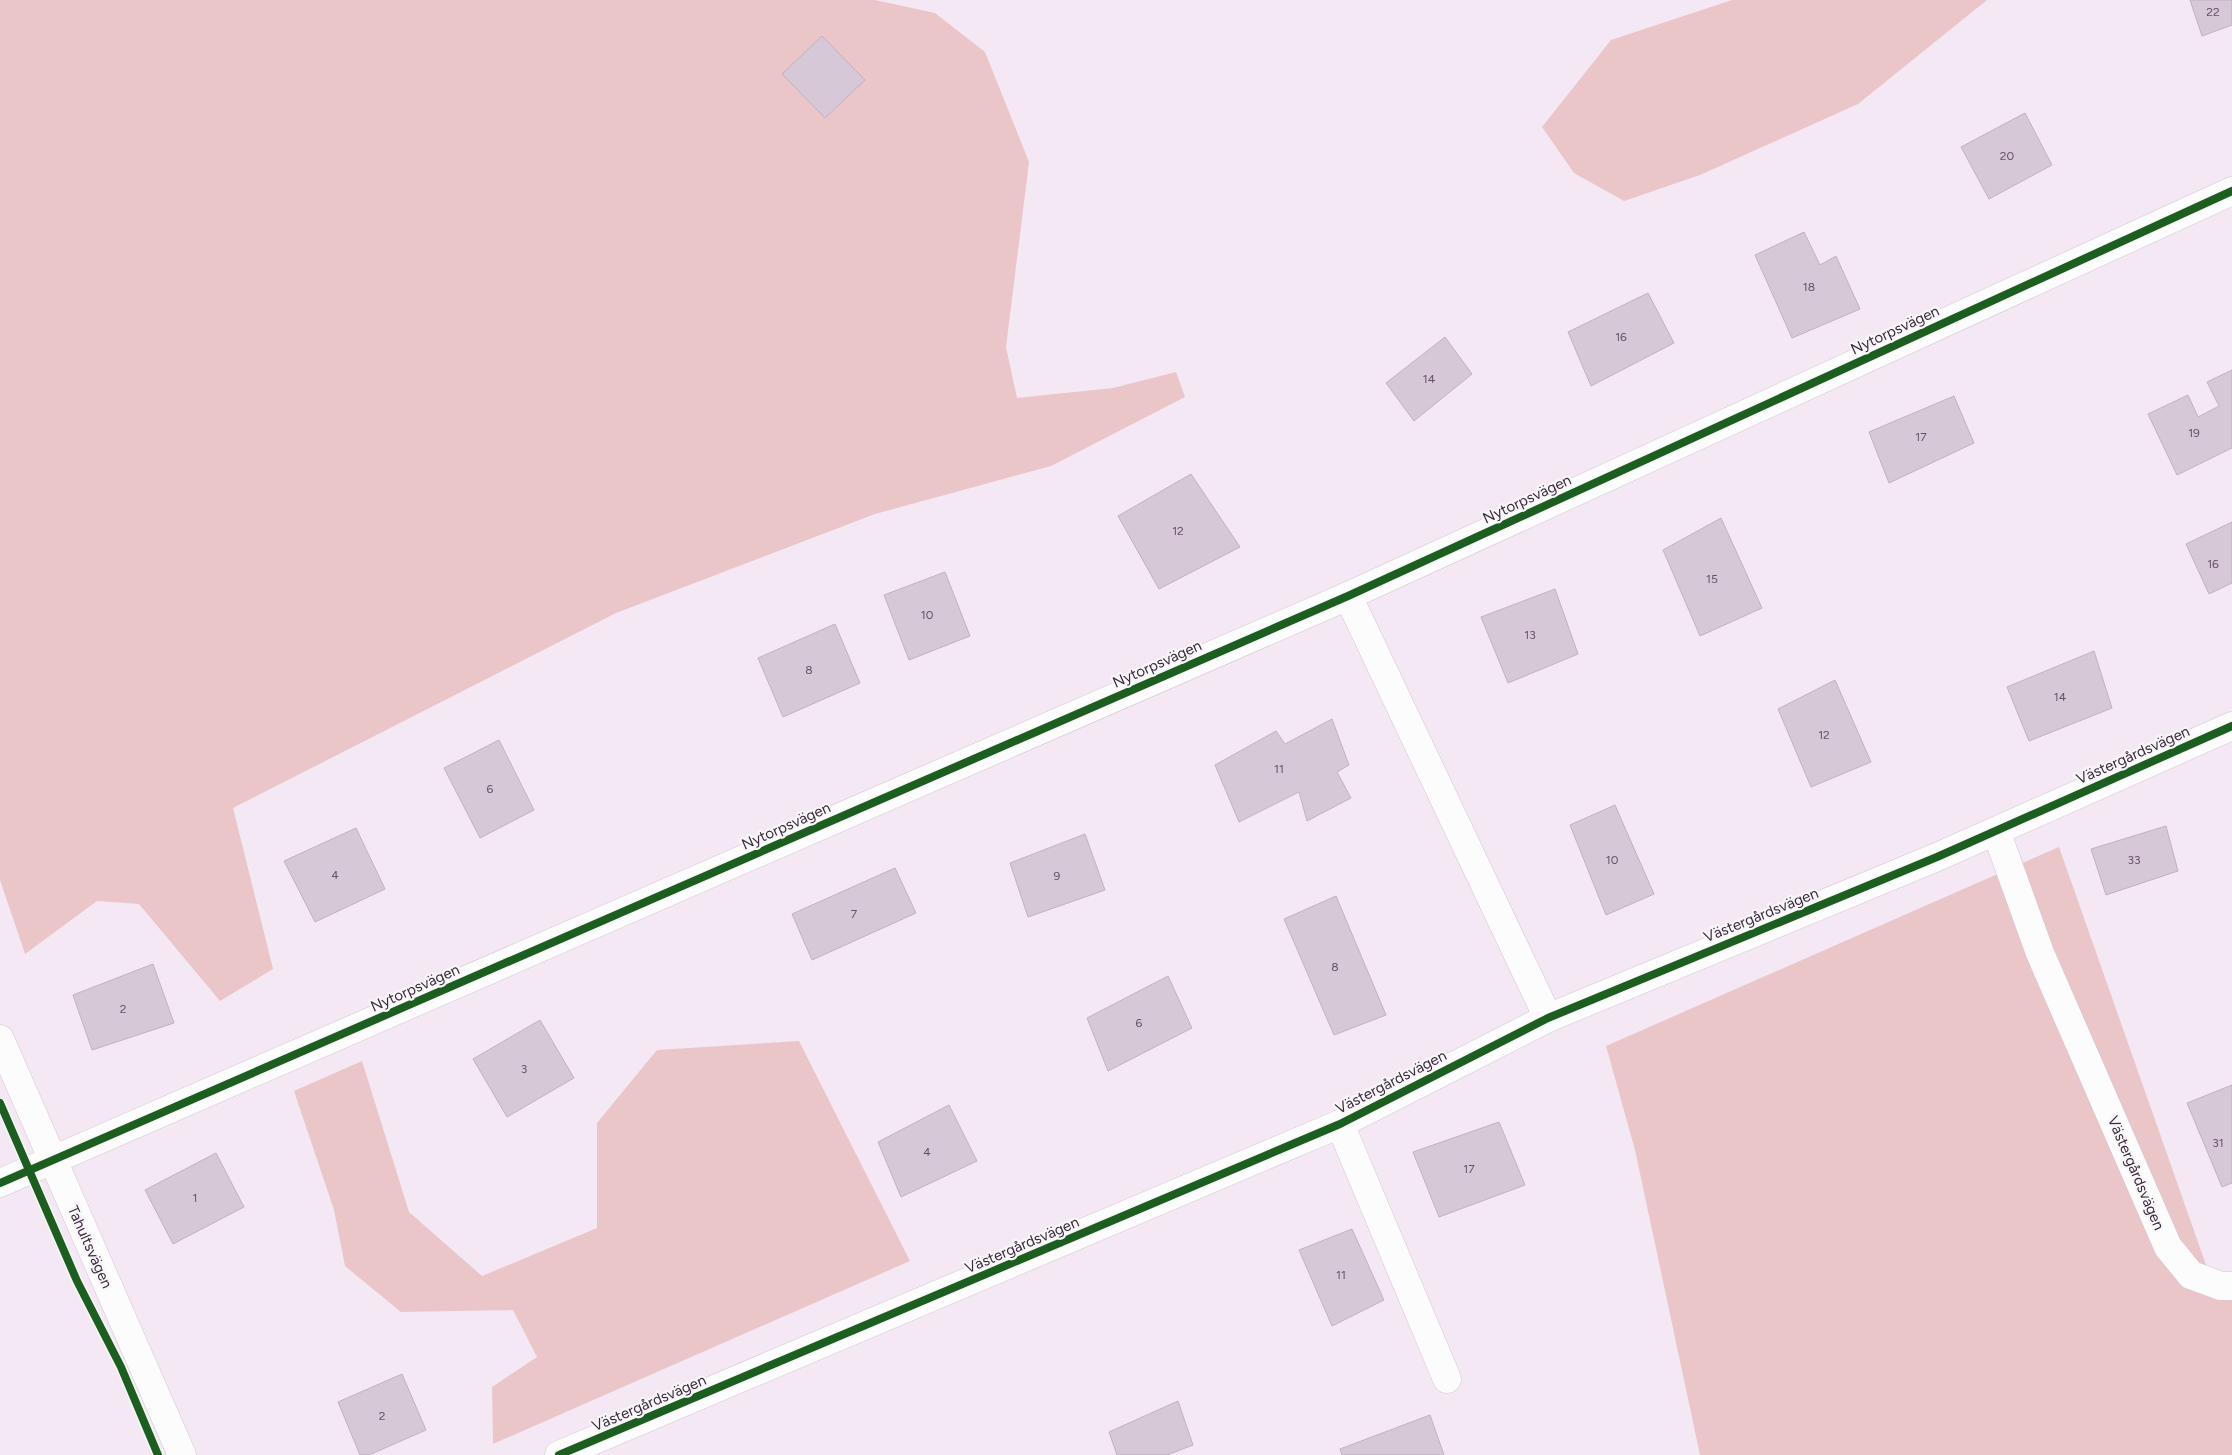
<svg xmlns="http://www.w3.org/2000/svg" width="2232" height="1455" viewBox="0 0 2232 1455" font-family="Figtree,sans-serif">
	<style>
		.green { fill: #eac6c9 }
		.building { fill: #d7c8d8; stroke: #c1b2c1 }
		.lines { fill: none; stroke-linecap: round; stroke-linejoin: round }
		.street-casing { stroke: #d4c5d5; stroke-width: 29 }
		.street { stroke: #fdfcfd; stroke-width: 28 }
		.cycleway-casing { stroke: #f7f7f7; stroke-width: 11 }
		.cycleway { stroke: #1b5e20; stroke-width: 8 }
		.labels { text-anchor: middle; stroke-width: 4.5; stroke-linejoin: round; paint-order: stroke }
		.number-label { font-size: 12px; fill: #645166 }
		.street-label { font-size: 15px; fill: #3e2940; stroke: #f7f7f7 }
	</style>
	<rect width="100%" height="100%" fill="#f4e8f4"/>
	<g class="green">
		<polygon points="0,0 875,0 935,13 985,52 1029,162 1006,347 1017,398 1113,388 1176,372 1185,397 1051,466 875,514 616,613 233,808 273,969 220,1001 139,904 97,901 25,954 0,880"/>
		<polygon points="1732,0 1987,0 1858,104 1700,175 1624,201 1574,173 1542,127 1611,40"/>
		<polygon points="2059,847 2211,1279 2232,1273 2232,1455 1700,1455 1635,1150 1606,1046"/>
		<polygon points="799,1041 910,1261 493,1444 492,1387 537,1357 513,1310 401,1312 345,1266 334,1210 294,1091 362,1061 409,1212 482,1276 597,1228 597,1123 657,1050"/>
	</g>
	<g class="building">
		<polygon points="2190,0 2232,0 2232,25 2202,36"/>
		<polygon points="822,36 865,80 825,118 782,74"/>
		<polygon points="2025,113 2052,165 1989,199 1961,147"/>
		<polygon points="1804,232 1820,265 1836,256 1860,309 1792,338 1755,255"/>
		<polygon points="1648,293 1674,343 1591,386 1568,332"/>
		<polygon points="1445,337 1472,374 1414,421 1386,383"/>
		<polygon points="2232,370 2232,448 2177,475 2148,414 2188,395 2198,417 2219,406 2207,382"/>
		<polygon points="1954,396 1974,443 1889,483 1869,432"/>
		<polygon points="1191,474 1240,547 1159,589 1118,516"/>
		<polygon points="1721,518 1762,608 1700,636 1663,550"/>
		<polygon points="2232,522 2232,583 2209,594 2186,544"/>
		<polygon points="945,572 970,636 909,660 884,595"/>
		<polygon points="1555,589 1578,654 1508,683 1481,617"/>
		<polygon points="835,624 860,683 783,717 758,658"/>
		<polygon points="2094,651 2112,708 2029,741 2007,687"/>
		<polygon points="1835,680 1871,762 1811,787 1778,709"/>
		<polygon points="1332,719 1349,765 1337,772 1351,798 1307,821 1299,792 1239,822 1215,765 1276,731 1285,744"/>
		<polygon points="499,740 534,810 480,838 444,768"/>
		<polygon points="1615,805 1654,894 1606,915 1570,825"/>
		<polygon points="2166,826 2178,871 2106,895 2091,849"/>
		<polygon points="356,828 385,889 315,922 284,861"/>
		<polygon points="1085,834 1105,890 1028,917 1010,863"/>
		<polygon points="895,868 916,913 812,960 792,914"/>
		<polygon points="1336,896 1386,1015 1334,1035 1284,919"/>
		<polygon points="153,964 174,1023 92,1050 73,995"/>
		<polygon points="1168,976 1192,1028 1108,1071 1087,1018"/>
		<polygon points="540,1020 574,1078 507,1117 473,1059"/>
		<polygon points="2232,1085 2232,1183 2222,1187 2187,1103"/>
		<polygon points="949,1105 977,1161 901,1197 878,1142"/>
		<polygon points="1499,1122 1525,1185 1439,1217 1413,1152"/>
		<polygon points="216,1153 244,1207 173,1244 145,1190"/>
		<polygon points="1352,1229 1384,1300 1332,1326 1299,1250"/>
		<polygon points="402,1374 426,1430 369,1455 360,1455 338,1402"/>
		<polygon points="1178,1401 1193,1445 1167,1455 1117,1455 1109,1432"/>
		<polygon points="1430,1415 1444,1455 1342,1455 1340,1449"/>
	</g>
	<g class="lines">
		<g class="street-casing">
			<g id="street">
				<polyline points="1348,596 1548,1018"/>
				<polyline points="1996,831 2040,953 2168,1247 2191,1275 2221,1286 2232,1286"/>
				<polyline points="0,1039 182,1455"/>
				<polyline points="1340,1124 1447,1379"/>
				<polyline points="0,1183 1348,596 2232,191"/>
				<polyline points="559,1455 1340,1124 1548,1018 1937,857 2232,726"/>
			</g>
		</g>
		<use href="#street" class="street"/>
		<g class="cycleway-casing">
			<g id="cycleway">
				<polyline points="0,1103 77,1281 121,1367 158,1455"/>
				<polyline points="0,1183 1348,596 2232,191"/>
				<polyline points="559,1455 1340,1124 1548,1018 1937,857 2232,726"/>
			</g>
		</g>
		<use href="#cycleway" class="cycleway"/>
	</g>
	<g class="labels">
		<g class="number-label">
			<text x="2213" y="16">22</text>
			<text x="2007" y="160">20</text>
			<text x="1809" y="291">18</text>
			<text x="1621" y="341">16</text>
			<text x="1429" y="383">14</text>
			<text x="2194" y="437">19</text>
			<text x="1921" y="441">17</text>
			<text x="1178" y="535">12</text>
			<text x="2213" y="568">16</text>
			<text x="1712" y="583">15</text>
			<text x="927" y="619">10</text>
			<text x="1530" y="639">13</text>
			<text x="809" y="674">8</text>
			<text x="2060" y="701">14</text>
			<text x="1824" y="739">12</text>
			<text x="1279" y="773">11</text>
			<text x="490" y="793">6</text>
			<text x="1612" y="864">10</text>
			<text x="2134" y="864">33</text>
			<text x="335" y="879">4</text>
			<text x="1057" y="880">9</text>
			<text x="854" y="918">7</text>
			<text x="1335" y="971">8</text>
			<text x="123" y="1013">2</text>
			<text x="1139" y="1027">6</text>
			<text x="524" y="1073">3</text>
			<text x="2218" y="1147">31</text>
			<text x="927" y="1156">4</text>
			<text x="1469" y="1173">17</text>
			<text x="195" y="1202">1</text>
			<text x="1341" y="1279">11</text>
			<text x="382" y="1420">2</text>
		</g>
		<g class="street-label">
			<text transform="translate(1895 330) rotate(-25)" y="5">Nytorpsvägen</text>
			<text transform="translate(1527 499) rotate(-25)" y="5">Nytorpsvägen</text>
			<text transform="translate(1157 664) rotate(-24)" y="5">Nytorpsvägen</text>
			<text transform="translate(2133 755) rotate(-24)" y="5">Västergårdsvägen</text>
			<text transform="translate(786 826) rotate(-24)" y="5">Nytorpsvägen</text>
			<text transform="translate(1761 915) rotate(-22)" y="5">Västergårdsvägen</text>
			<text transform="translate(415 988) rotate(-24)" y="5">Nytorpsvägen</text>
			<text transform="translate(1391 1082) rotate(-27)" y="5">Västergårdsvägen</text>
			<text transform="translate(2136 1173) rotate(67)" y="5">Västergårdsvägen</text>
			<text transform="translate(1022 1245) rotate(-23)" y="5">Västergårdsvägen</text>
			<text transform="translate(90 1247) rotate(66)" y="5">Tahultsvägen</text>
			<text transform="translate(649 1403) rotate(-23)" y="5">Västergårdsvägen</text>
		</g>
	</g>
</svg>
